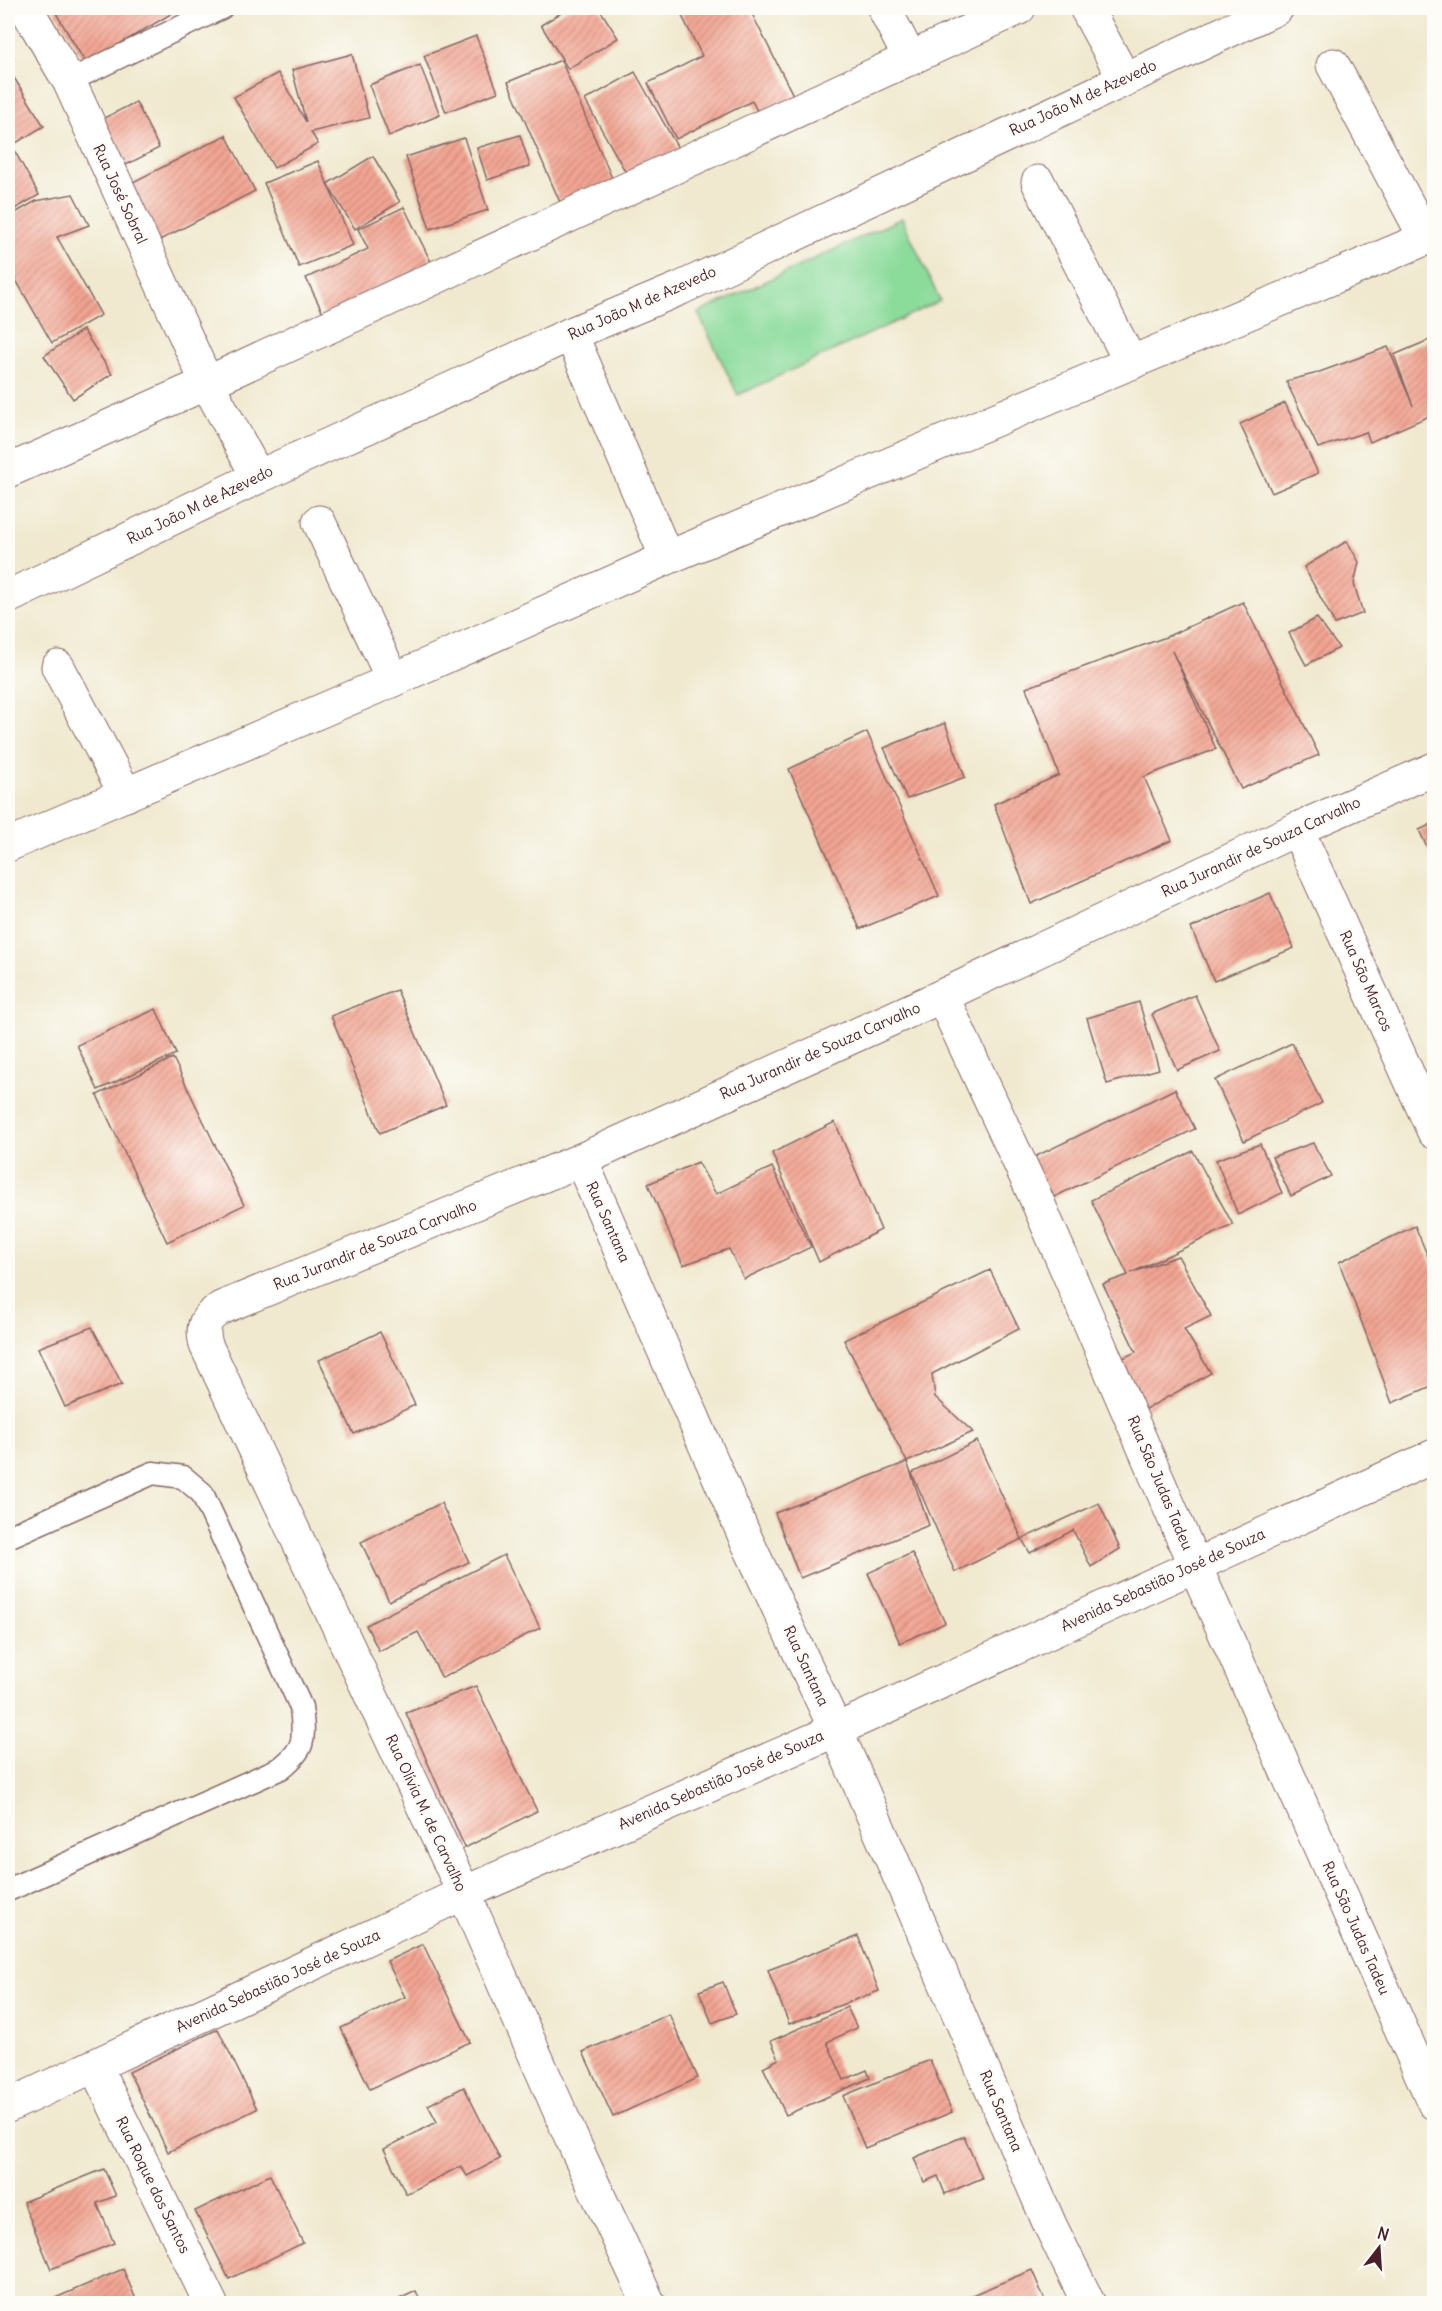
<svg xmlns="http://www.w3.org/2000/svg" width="1442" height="2311" viewBox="0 0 1442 2311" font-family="Delius,sans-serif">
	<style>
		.pitch { fill: #8bdb9b; stroke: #6a7d63; stroke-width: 1.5 }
		.building { fill: url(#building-hatch) }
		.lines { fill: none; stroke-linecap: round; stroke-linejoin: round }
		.service-casing { stroke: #846664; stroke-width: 25 }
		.minor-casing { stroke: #846664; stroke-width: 35 }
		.service { stroke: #fff; stroke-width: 22 }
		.minor { stroke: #fff; stroke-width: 33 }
		.labels { text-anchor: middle; stroke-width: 5; stroke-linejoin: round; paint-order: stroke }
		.street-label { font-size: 15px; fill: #4a1f2b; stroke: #fdfcf7 }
	</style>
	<defs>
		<pattern id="building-hatch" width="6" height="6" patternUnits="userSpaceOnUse" patternTransform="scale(1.5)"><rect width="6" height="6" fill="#f3a593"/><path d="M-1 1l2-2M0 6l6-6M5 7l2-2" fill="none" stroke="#c78678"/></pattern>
	</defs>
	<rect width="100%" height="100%" fill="#fdfcf7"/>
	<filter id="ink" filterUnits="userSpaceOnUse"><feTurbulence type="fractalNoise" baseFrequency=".0167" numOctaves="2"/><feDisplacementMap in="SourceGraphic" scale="12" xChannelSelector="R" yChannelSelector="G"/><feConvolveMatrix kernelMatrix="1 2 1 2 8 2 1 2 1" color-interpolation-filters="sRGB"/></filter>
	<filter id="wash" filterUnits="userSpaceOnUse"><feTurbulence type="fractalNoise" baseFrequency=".008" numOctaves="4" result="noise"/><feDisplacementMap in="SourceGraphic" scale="24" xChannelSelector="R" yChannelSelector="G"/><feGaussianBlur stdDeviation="1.35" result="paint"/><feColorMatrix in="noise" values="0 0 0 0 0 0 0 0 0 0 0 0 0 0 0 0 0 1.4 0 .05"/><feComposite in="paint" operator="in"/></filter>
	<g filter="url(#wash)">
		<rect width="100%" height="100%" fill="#f0e9cf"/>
		<polygon class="pitch" points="902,218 940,301 738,395 698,313"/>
		<g id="blocks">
			<g class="building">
				<polygon points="53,8 181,8 86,64"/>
				<polygon points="569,8 599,8 618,38 568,69 541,25"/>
				<polygon points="678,8 749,8 799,107 764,124 752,101 676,139 648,83 702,56"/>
				<polygon points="476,36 498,92 446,112 424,56"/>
				<polygon points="8,48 14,59 8,63"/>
				<polygon points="352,54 369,118 311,132 318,144 274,168 234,97 278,73 306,122 292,70"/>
				<polygon points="561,60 615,185 562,207 508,82"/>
				<polygon points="420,65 440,115 389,136 369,85"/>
				<polygon points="8,68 44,126 16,143 8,129"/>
				<polygon points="635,72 679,150 629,178 585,100"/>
				<polygon points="136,102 159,148 122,167 98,121"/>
				<polygon points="226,135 255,191 156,242 127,185"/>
				<polygon points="520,135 530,166 487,180 477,148"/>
				<polygon points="464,138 488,210 430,229 406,157"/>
				<polygon points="8,139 39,195 8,213"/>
				<polygon points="373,156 400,202 355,229 327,184"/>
				<polygon points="318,161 353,245 299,267 264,183"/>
				<polygon points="73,194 89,225 57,237 101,315 52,343 8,266 8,217 36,201"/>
				<polygon points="404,207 433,266 325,317 306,278 368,249 358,229"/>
				<polygon points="83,330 112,374 73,399 44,356"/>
				<polygon points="1434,338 1434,414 1370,442 1366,432 1318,448 1286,381 1314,374 1388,347 1413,406 1394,355"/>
				<polygon points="1285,403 1318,473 1272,493 1240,424"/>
				<polygon points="1347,541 1359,562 1354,584 1363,613 1335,624 1304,567"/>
				<polygon points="1243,602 1319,755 1241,789 1172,651 1216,749 1144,777 1172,840 1031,904 994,804 1059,775 1026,688 1166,637"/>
				<polygon points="1317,618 1339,648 1306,665 1289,633"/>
				<polygon points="945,723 965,777 907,799 884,748"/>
				<polygon points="867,732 939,896 860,929 789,769"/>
				<polygon points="1434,823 1434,862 1419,830"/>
				<polygon points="1270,893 1294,948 1214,981 1191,928"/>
				<polygon points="397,990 446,1105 380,1133 331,1016"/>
				<polygon points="1195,995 1220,1051 1177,1070 1152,1014"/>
				<polygon points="1139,1002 1159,1069 1107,1084 1087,1018"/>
				<polygon points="156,1009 176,1054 98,1090 77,1045"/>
				<polygon points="1292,1043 1322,1103 1244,1141 1215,1080"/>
				<polygon points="173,1058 244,1205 167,1242 97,1095"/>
				<polygon points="1175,1089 1195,1129 1050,1199 1030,1159"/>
				<polygon points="835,1122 881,1230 819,1262 772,1153"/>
				<polygon points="1313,1143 1331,1176 1291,1196 1272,1157"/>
				<polygon points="1260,1144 1282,1193 1238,1215 1216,1160"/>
				<polygon points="1193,1151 1233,1225 1131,1273 1178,1256 1211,1316 1184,1329 1211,1373 1139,1413 1114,1362 1136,1352 1103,1284 1128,1275 1091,1200"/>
				<polygon points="698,1162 716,1194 772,1167 811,1247 744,1279 729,1249 683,1265 648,1184"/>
				<polygon points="1415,1226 1434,1271 1434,1385 1392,1403 1339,1262"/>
				<polygon points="990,1270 1019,1329 932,1374 935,1397 973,1432 907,1462 844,1340"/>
				<polygon points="92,1327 122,1384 65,1407 38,1348"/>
				<polygon points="380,1332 415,1405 354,1434 319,1360"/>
				<polygon points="977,1441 1022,1539 955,1572 912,1473"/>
				<polygon points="907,1462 929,1525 800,1578 775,1513"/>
				<polygon points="441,1503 469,1562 389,1601 361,1542"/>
				<polygon points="1099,1503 1120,1549 1091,1567 1073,1530 1030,1553 1022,1539"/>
				<polygon points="912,1553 945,1623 900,1643 868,1573"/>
				<polygon points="504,1555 540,1628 442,1678 418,1632 379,1651 366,1625"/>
				<polygon points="476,1686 537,1811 465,1848 406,1713"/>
				<polygon points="858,1936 879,1991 789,2024 768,1970"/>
				<polygon points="423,1944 470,2042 370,2089 341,2028 405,1997 387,1961"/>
				<polygon points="723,1982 736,2014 712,2023 699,1991"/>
				<polygon points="847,2007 857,2028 827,2042 844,2080 867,2070 870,2078 786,2115 763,2067 779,2059 771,2041"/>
				<polygon points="669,2014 698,2078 613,2117 583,2052"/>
				<polygon points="218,2029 257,2109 168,2152 129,2072"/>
				<polygon points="930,2060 952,2112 865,2148 843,2096"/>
				<polygon points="464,2087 500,2159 467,2176 461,2166 406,2194 384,2149 437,2122 428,2105"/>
				<polygon points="964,2136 982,2178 945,2194 938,2176 924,2182 914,2158"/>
				<polygon points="104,2169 116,2196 97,2203 114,2243 51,2269 23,2202"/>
				<polygon points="270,2175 303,2243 229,2279 195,2211"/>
				<polygon points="123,2269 138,2304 55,2304 53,2299"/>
				<polygon points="1032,2270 1046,2303 953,2303"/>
				<polygon points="416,2291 422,2304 389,2304"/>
			</g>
		</g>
	</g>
	<g filter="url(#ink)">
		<use href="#blocks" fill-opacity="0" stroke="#846664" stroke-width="1.5"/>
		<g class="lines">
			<g class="service-casing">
				<g id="service">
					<polyline points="69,81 221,8"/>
					<path d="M8,1537L153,1473L183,1477L202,1493L301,1707C304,1739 307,1747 281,1768L8,1890"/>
				</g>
			</g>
			<g class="minor-casing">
				<g id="minor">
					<polyline points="26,8 69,81 207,383 258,477"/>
					<polyline points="884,8 910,59"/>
					<polyline points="1086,8 1124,78"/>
					<polyline points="1333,65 1426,239"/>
					<polyline points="1038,182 1131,363"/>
					<polyline points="571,334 667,558"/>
					<polyline points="8,471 207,383 1019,8"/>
					<polyline points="319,522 393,680"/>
					<polyline points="8,597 258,477 571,334 681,288 1277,8"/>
					<polyline points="58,667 126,795"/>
					<polyline points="1297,829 1434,1132"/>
					<polyline points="8,845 393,680 667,558 1434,235"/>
					<polyline points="942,996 1035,1196 1195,1566 1434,2103"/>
					<polyline points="581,1160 745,1537 836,1730 1050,2225 1089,2304"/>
					<polyline points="95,2066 211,2304"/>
					<polyline points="8,2106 464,1893 836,1730 1434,1456"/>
					<path d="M649,2304L571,2137L464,1893L206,1345C201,1326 205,1318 221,1308L581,1160L942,996L1297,829L1434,769"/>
				</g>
			</g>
			<use href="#service" class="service"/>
			<use href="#minor" class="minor"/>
		</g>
	</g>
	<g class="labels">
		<g class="street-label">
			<text transform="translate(1083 98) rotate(-25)" y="5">Rua João M de Azevedo</text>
			<text transform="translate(120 194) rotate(65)" y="5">Rua José Sobral</text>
			<text transform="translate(642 303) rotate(-24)" y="5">Rua João M de Azevedo</text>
			<text transform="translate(200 505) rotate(-26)" y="5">Rua João M de Azevedo</text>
			<text transform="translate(1261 847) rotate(-25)" y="5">Rua Jurandir de Souza Carvalho</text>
			<text transform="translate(1366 981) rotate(66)" y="5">Rua São Marcos</text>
			<text transform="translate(820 1051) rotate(-24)" y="5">Rua Jurandir de Souza Carvalho</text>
			<text transform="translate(608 1222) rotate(66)" y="5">Rua Santana</text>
			<text transform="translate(375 1245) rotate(-22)" y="5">Rua Jurandir de Souza Carvalho</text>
			<text transform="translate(1160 1483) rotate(67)" y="5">Rua São Judas Tadeu</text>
			<text transform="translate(1163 1580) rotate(-25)" y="5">Avenida Sebastião José de Souza</text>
			<text transform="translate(806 1666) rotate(65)" y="5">Rua Santana</text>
			<text transform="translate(721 1780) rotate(-24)" y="5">Avenida Sebastião José de Souza</text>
			<text transform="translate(426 1813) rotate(65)" y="5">Rua Olívia M. de Carvalho</text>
			<text transform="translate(1356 1928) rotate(66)" y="5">Rua São Judas Tadeu</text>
			<text transform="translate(278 1981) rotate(-25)" y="5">Avenida Sebastião José de Souza</text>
			<text transform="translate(1001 2111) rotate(67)" y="5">Rua Santana</text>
			<text transform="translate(153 2185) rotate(64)" y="5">Rua Roque dos Santos</text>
		</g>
	</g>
	<rect width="1442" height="2311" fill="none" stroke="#fdfcf7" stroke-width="30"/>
	<g transform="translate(1379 2248) rotate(17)" stroke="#fdfcf7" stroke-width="4.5" paint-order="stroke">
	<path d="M0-4.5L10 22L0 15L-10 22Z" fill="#4a1f2b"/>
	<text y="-9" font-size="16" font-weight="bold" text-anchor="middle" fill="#4a1f2b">N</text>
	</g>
</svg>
